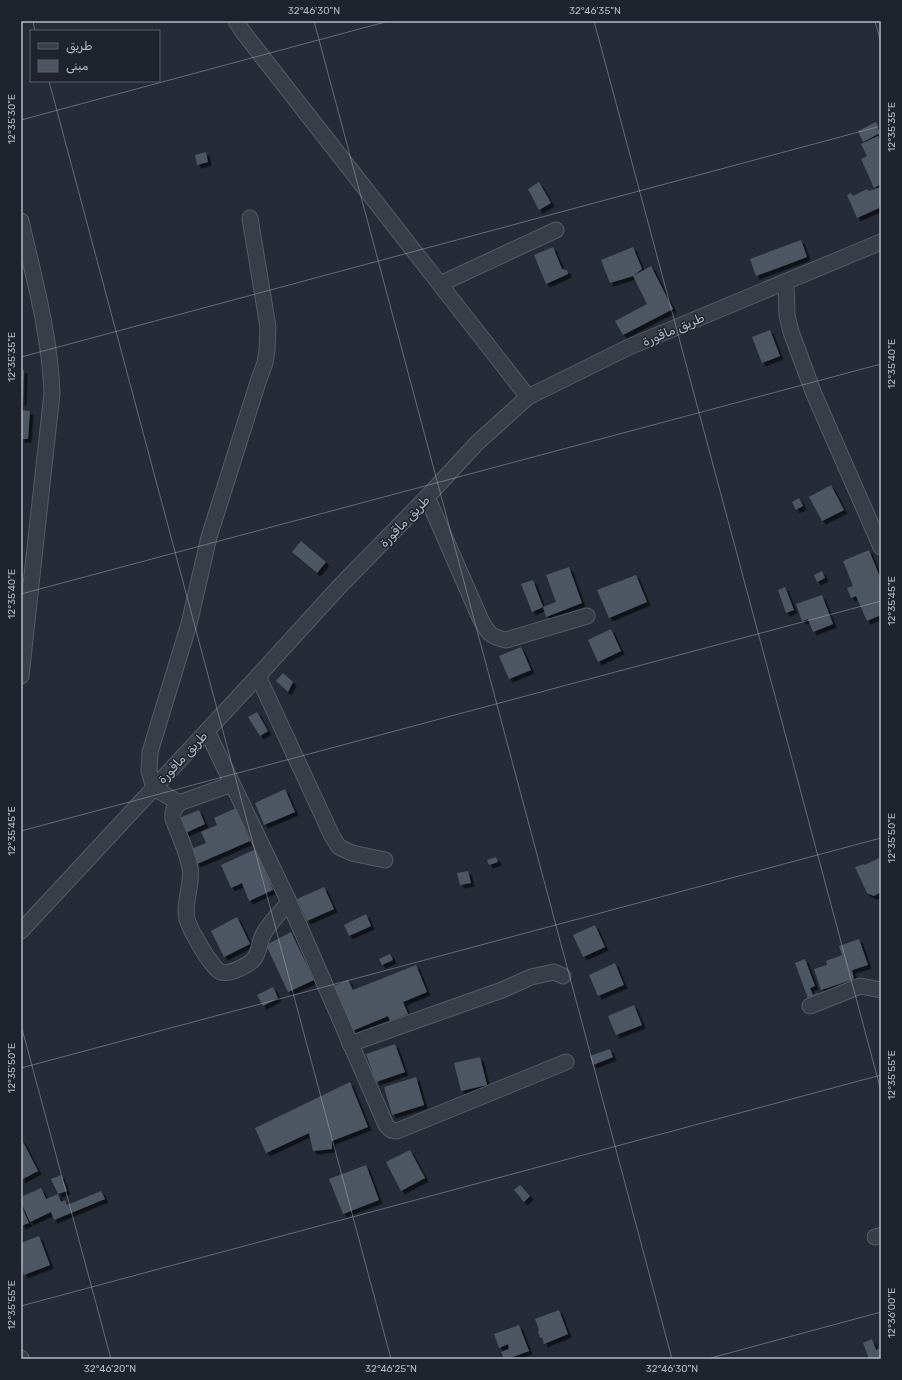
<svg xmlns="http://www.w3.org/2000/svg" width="902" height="1380" viewBox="0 0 902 1380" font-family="Rubik,Cairo,sans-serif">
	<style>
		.building { fill: #4e5663; filter: url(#shadow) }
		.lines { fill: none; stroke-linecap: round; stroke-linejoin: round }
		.minor-casing { stroke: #565c66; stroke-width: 17 }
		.minor { stroke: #383e48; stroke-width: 15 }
		.ticks { fill: none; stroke: #b4b9c4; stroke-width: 1; stroke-opacity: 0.45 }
		.labels { text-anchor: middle; stroke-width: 3; stroke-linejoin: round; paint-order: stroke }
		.street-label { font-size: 13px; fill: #b4b9c4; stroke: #1e232d }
		.neatline { fill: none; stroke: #b4b9c4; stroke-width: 1.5 }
		.ticks-label { font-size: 10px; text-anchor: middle; fill: #b4b9c4 }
	</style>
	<defs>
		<filter id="shadow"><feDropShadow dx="3.5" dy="3.5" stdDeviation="0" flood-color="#0009"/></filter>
	</defs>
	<rect width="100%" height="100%" fill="#252c38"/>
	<g class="building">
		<polygon points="876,122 878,125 877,126 881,135 878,134 863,142 858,131"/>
		<polygon points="878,136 881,142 881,184 874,188 861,159 867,156 861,144"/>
		<polygon points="206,152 208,162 197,165 195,155"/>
		<polygon points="539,182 551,203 539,210 528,189"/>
		<polygon points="881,187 881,205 879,206 879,208 857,218 847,195 851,193 853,196 867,189 869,191"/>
		<polygon points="801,240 807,257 756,276 750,259"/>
		<polygon points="553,247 562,269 567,270 568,274 546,284 534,255"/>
		<polygon points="633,247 642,269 633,276 651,266 673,309 623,335 615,321 647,304 633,276 610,283 601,260"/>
		<polygon points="770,330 780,356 762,363 752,337"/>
		<polygon points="21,370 24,370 23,402 21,402"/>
		<polygon points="21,410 30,411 28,439 21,439"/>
		<polygon points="831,485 844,510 822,521 809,497"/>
		<polygon points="799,498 803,506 796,510 792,502"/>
		<polygon points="301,541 326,562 317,573 292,552"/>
		<polygon points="869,550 881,580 881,615 867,621 856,596 851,598 847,588 853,586 843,561"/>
		<polygon points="569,567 582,603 546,617 543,607 532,612 521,584 533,580 543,607 556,602 546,575"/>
		<polygon points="822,571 825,578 817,582 814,575"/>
		<polygon points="636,575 647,602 609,618 597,590"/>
		<polygon points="785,587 794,610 786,613 778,590"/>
		<polygon points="822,595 833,624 813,632 808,619 802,621 796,604"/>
		<polygon points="611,629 621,651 598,662 588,640"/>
		<polygon points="521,647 531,670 509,679 499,656"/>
		<polygon points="283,673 293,682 288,692 276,681"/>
		<polygon points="257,712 268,731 260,736 248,717"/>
		<polygon points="285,789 295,812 264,825 255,803"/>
		<polygon points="236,808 250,841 197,864 191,849 206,843 201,832 217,825 214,818"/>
		<polygon points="199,810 205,824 183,834 177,819"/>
		<polygon points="256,849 273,890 249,901 242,883 231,888 221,865"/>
		<polygon points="496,857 498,862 489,865 487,860"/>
		<polygon points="881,857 881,892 874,896 867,893 855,867 864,864 865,865"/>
		<polygon points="468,871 471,883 460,885 457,873"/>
		<polygon points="324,887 334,909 307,921 297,899"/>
		<polygon points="366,914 371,926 349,936 344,925"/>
		<polygon points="237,917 250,944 224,957 211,931"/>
		<polygon points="595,925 605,947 583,957 573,935"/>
		<polygon points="291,932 314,980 288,992 266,945"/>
		<polygon points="859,939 868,965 852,970 854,979 821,990 814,969 827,965 826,961 842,955 839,946"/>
		<polygon points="390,954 393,960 382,965 379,959"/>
		<polygon points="805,959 815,986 810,988 813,995 817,993 819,1000 810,1004 795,963"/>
		<polygon points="615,963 624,985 598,996 589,975"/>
		<polygon points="416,965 427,992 403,1002 408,1014 390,1021 388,1016 352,1031 334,986 348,980 353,990"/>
		<polygon points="273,987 278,998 263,1006 257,995"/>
		<polygon points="634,1005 642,1025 616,1035 608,1016"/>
		<polygon points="395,1044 405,1072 376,1082 366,1054"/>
		<polygon points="610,1049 613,1057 593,1065 590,1056"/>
		<polygon points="480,1057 487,1085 461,1091 454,1063"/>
		<polygon points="416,1077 424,1105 392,1115 384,1087"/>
		<polygon points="350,1082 368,1127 332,1141 332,1149 313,1151 309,1133 266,1153 255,1128"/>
		<polygon points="21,1138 38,1171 21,1180"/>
		<polygon points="410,1150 425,1178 401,1191 386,1162"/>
		<polygon points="366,1165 379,1200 343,1214 329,1179"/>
		<polygon points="61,1175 67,1191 58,1194 51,1179"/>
		<polygon points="520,1185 530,1196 524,1202 514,1190"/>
		<polygon points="41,1188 46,1199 58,1194 61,1202 65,1200 67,1205 101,1191 105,1199 54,1220 51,1212 30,1222 21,1202 21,1197"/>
		<polygon points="21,1205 29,1223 21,1226"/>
		<polygon points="39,1236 50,1265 24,1275 21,1267 21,1243"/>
		<polygon points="559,1310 568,1334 544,1344 542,1337 540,1338 538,1332 539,1330 535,1319"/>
		<polygon points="519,1325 529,1351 507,1359 504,1359 501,1352 509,1349 508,1344 499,1348 494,1334"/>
		<polygon points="872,1339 876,1350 881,1348 881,1359 869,1359 863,1343"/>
	</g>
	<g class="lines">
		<g class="minor-casing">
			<g id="minor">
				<polyline points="236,21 243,32 528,397"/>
				<path d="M250,218L268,327L267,350L265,363L259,379L209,537L189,624L150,752L149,771L154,788L179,803C174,809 172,811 173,819C179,835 187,851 190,868C193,885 183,902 187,919C190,930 212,969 221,972C229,975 249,965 254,959C260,951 259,941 264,933C270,922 281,912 289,902"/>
				<path d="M21,221C34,278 50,335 52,393L21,676"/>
				<polyline points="786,282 787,315 791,332 814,394 881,547"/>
				<polyline points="440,284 556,230"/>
				<path d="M427,497L480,618C487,632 490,637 506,640L587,616"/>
				<polyline points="258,676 332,836 339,847 352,853 385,860"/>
				<polyline points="207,731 289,902 386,1125 391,1130 397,1131 566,1062"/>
				<polyline points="179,803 232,784"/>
				<polyline points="21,931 258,676 339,587 427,497 477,443 528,397 629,347 881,242"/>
				<polyline points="810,1006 860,986 881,990"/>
				<polyline points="350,1044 502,990 531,977 554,972 563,976"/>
				<polyline points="875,1237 881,1235"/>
				<polyline points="21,1358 21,1359"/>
			</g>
		</g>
		<use href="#minor" class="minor"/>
	</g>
	<path class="ticks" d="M33,21L35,31M314,21L672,1359M594,21L881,1091M875,21L881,43M49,81L391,1359M21,120L389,21M21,357L881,126M21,594L881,364M21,831L881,601M21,1025L111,1359M21,1068L881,838M21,1306L881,1075M707,1359L881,1312"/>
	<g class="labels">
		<g class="street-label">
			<text transform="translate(673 329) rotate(-23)" y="5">طريق ماقورة</text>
			<text transform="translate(404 521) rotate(-46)" y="5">طريق ماقورة</text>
			<text transform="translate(182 757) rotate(-47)" y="5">طريق ماقورة</text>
		</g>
	</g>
	<rect width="902" height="1380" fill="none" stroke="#1e232d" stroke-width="44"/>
	<rect x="30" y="30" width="130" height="52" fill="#1e232d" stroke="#5a5f69"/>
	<rect x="38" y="43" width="20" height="6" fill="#383e48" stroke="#5a5f69"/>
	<text x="66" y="50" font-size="12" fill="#b4b9c4">طريق</text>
	<rect x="38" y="60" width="20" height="12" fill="#4e5663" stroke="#5a5f69"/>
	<text x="66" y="70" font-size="12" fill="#b4b9c4">مبنى</text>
	<rect x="22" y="22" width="858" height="1336" class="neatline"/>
	<g class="ticks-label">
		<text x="314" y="14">32°46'30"N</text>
		<text x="595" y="14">32°46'35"N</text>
		<text transform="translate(11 119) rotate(-90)" y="4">12°35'30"E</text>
		<text transform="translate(891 127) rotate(-90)" y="4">12°35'35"E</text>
		<text transform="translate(11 357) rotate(-90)" y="4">12°35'35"E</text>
		<text transform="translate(891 364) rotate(-90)" y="4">12°35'40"E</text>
		<text transform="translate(11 594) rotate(-90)" y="4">12°35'40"E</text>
		<text transform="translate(891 601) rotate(-90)" y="4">12°35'45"E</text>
		<text transform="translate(11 831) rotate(-90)" y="4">12°35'45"E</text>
		<text transform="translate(891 838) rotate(-90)" y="4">12°35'50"E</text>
		<text transform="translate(11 1068) rotate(-90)" y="4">12°35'50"E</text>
		<text transform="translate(891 1075) rotate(-90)" y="4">12°35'55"E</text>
		<text transform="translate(11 1305) rotate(-90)" y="4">12°35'55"E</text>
		<text transform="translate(891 1313) rotate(-90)" y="4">12°36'00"E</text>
		<text x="110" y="1372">32°46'20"N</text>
		<text x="391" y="1372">32°46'25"N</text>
		<text x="672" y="1372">32°46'30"N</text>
	</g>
</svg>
